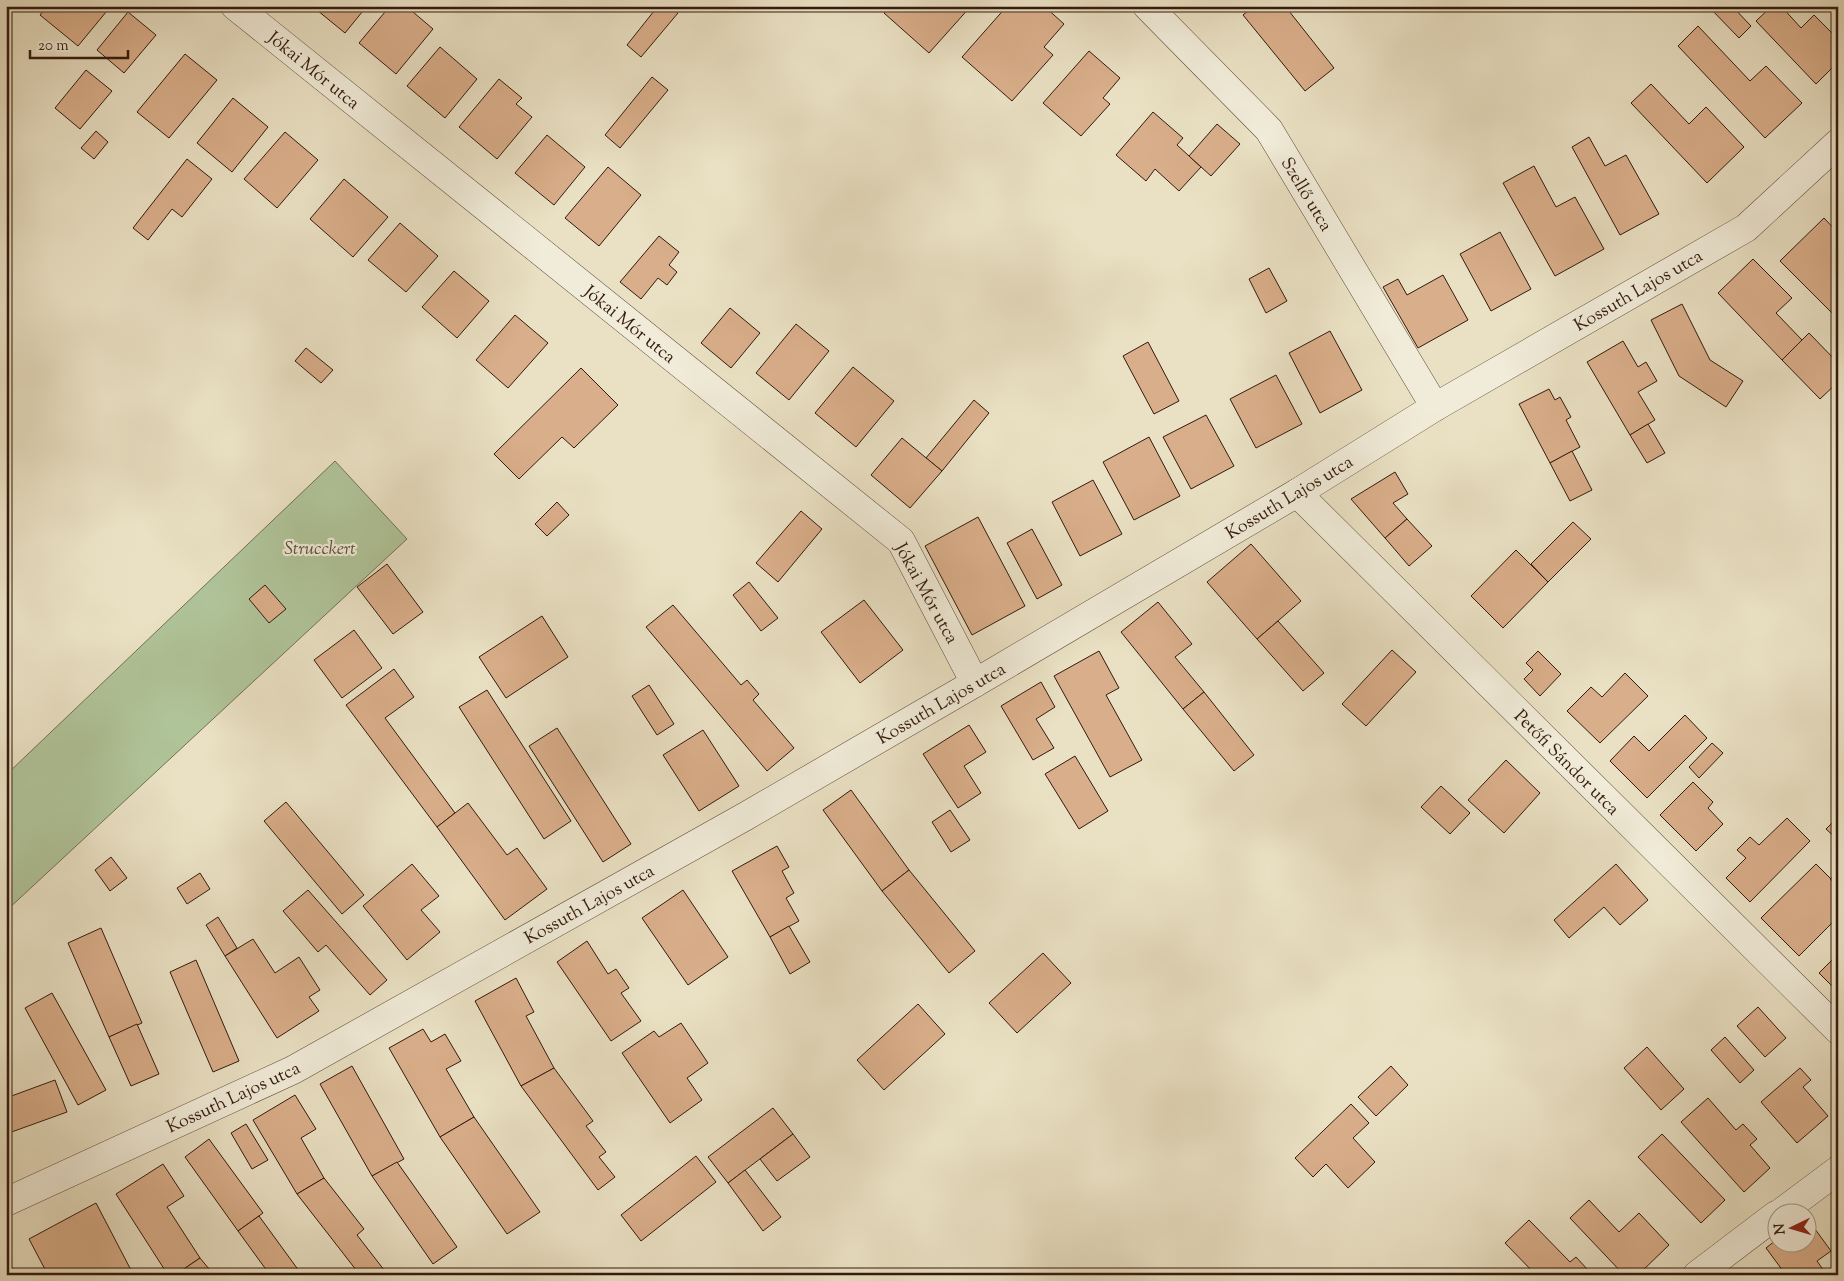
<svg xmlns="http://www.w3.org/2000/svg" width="1844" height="1281" viewBox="0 0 1844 1281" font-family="'Sorts Mill Goudy',serif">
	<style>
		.green { fill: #b0c499; stroke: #726f53 }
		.building { fill: #d9ae8a; stroke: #331a0d }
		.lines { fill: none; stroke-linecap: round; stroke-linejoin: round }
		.minor-casing { stroke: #614c3b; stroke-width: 29 }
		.minor { stroke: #f1ecd9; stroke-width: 28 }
		.labels { text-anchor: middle; stroke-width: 4.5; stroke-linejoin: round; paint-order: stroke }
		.street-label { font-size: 18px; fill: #331a0d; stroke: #f1ecd9 }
		.park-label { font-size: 18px; font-style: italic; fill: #584d37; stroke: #f1ecd9 }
	</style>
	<rect width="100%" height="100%" fill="#eae1c4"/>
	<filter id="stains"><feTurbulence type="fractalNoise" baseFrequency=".004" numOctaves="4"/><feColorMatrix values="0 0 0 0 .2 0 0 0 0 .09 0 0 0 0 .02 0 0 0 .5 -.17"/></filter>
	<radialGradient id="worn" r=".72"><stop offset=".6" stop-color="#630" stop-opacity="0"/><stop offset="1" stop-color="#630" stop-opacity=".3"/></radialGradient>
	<polygon class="green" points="335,461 407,539 6,911 6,775"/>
	<g class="building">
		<polygon points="47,6 111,6 78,46 40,15"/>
		<polygon points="312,6 367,6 345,33"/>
		<polygon points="390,6 406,6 433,29 396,74 359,43"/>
		<polygon points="658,6 669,6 678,13 641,57 627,45"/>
		<polygon points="889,6 971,6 929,53 884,13"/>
		<polygon points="1007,6 1044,6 1064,24 1044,47 1053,55 1012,101 962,57"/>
		<polygon points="1254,6 1285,6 1334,68 1305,91 1243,15"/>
		<polygon points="1708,6 1732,6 1751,26 1739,38"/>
		<polygon points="1772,6 1781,6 1801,28 1814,15 1838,39 1838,62 1816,84 1756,21"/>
		<polygon points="128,12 156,35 124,73 97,50"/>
		<polygon points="1698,26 1750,81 1766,66 1802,103 1765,138 1678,46"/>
		<polygon points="440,47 477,79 445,118 407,86"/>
		<polygon points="1089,51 1120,78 1103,98 1110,104 1081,136 1043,103"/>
		<polygon points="185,54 217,80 169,138 137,112"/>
		<polygon points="86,70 112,91 80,129 55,108"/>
		<polygon points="652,77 668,90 620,148 605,135"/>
		<polygon points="499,79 522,98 516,104 532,117 497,159 459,127"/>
		<polygon points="1651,84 1689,124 1706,107 1744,147 1707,183 1631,103"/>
		<polygon points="233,98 268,127 232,172 197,143"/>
		<polygon points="1153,112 1183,138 1177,145 1201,167 1179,191 1155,169 1146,181 1116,155"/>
		<polygon points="1217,124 1240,144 1211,176 1189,156"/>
		<polygon points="96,131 108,142 94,159 81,148"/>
		<polygon points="285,132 318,160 277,208 244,179"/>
		<polygon points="547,135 585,167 554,205 515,173"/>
		<polygon points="1589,137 1605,166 1626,155 1659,214 1620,235 1572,147"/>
		<polygon points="187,159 212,179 182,217 172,209 148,240 133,228"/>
		<polygon points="1534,166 1556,207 1575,197 1604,249 1555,276 1503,183"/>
		<polygon points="608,167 641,195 599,246 565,218"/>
		<polygon points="344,179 388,217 353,257 310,219"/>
		<polygon points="1824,218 1838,233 1838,319 1780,261"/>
		<polygon points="400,223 438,256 406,292 368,260"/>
		<polygon points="1500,232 1531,289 1491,311 1460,254"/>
		<polygon points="659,236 679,252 669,265 677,272 667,285 658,278 641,299 620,282"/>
		<polygon points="1753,259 1792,298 1776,313 1802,340 1782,360 1718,293"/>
		<polygon points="1269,268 1287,301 1266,313 1249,279"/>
		<polygon points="454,271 489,301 457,338 422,307"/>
		<polygon points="1443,275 1468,320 1418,348 1383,287 1398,279 1407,295"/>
		<polygon points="1682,304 1710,360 1743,381 1726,407 1679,376 1651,320"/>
		<polygon points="730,308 760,333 731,368 701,343"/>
		<polygon points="515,315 548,343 508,388 476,360"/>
		<polygon points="796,324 829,351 789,400 756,373"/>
		<polygon points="1330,331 1362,390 1320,413 1289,353"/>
		<polygon points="1809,333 1838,363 1838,382 1820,399 1782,360"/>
		<polygon points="1623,341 1638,367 1646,362 1657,381 1638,392 1655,420 1630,435 1587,362"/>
		<polygon points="1148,342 1179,401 1154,414 1123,356"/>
		<polygon points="306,348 333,370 321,383 295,361"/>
		<polygon points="853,367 894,401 856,447 815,413"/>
		<polygon points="581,368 618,405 574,448 562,437 519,479 494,454"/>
		<polygon points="1276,375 1302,424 1256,448 1230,399"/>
		<polygon points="1549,389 1555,400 1560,397 1571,417 1566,420 1580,447 1550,463 1519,404"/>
		<polygon points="974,400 989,413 942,471 926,458"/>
		<polygon points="1206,415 1234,466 1191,489 1163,437"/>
		<polygon points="1648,424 1665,453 1647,463 1630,435"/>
		<polygon points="1149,437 1180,496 1134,520 1103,462"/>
		<polygon points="902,438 942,471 910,508 871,475"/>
		<polygon points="1572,451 1592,490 1570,501 1550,463"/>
		<polygon points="1395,472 1408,494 1393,503 1407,519 1385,538 1351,499"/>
		<polygon points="1093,480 1122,534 1080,556 1052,502"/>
		<polygon points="557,502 569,515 547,536 535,524"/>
		<polygon points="801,511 822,529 778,582 756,563"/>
		<polygon points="978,517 1025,606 972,635 925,546"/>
		<polygon points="1407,519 1432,546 1409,566 1385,538"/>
		<polygon points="1573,522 1591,539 1548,582 1531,564"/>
		<polygon points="1032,529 1062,585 1037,599 1007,543"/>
		<polygon points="1251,544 1301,601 1257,639 1207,582"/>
		<polygon points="1516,550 1548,582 1503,628 1471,596"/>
		<polygon points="387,564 423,612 393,634 357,587"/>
		<polygon points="749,582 778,618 761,631 733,595"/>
		<polygon points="265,585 286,609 269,623 249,599"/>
		<polygon points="864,600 903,650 860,683 821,632"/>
		<polygon points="1158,602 1192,644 1175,657 1204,692 1183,709 1121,632"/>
		<polygon points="673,605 741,685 747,680 759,694 753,700 794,748 767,771 646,627"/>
		<polygon points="542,616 568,657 506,698 479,657"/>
		<polygon points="1278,621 1324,673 1303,691 1257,639"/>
		<polygon points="354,630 382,668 342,698 314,660"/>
		<polygon points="1392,650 1416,672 1366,726 1342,704"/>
		<polygon points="1099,651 1119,688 1106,695 1142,760 1110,777 1054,676"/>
		<polygon points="1538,651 1561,674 1540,696 1524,679 1533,670 1526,663"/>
		<polygon points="394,669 414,697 385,718 455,813 437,827 346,705"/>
		<polygon points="1625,673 1648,696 1600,743 1567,711 1591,687 1602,697"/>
		<polygon points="1041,682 1055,707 1036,719 1054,748 1033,760 1001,706"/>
		<polygon points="649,685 674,724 657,735 632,696"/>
		<polygon points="487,690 571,821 544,839 459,707"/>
		<polygon points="1204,692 1254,755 1234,771 1183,709"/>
		<polygon points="1685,715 1707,738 1647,798 1610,761 1634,736 1649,751"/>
		<polygon points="969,725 986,752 964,766 981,793 958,808 923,754"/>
		<polygon points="557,728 631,844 603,862 529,746"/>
		<polygon points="703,730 739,786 699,811 663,755"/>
		<polygon points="1712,743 1723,753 1699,778 1689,767"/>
		<polygon points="1075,756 1108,811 1079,829 1045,774"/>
		<polygon points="1506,760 1540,793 1504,833 1468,800"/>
		<polygon points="1693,782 1713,802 1708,808 1723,824 1696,851 1660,815"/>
		<polygon points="1441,786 1470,813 1450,834 1421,807"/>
		<polygon points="851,790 909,870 882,891 823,810"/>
		<polygon points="286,802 364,895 342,914 264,821"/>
		<polygon points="468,803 507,855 517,848 547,889 505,920 437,827"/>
		<polygon points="950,810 970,840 951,852 932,822"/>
		<polygon points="1838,817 1838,840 1826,829"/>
		<polygon points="1787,818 1810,841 1750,902 1726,878 1746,858 1737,850 1750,837 1759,845"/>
		<polygon points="777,846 789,867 782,871 794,893 786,898 799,921 770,937 732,871"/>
		<polygon points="111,857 127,878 110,891 95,870"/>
		<polygon points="412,864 439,896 421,910 440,932 407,960 363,906"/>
		<polygon points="1616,864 1648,900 1620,925 1604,907 1569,938 1554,920"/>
		<polygon points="1816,864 1838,886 1838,917 1799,956 1761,918"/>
		<polygon points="909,870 975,951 949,973 882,891"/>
		<polygon points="1838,872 1838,886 1830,879"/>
		<polygon points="200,873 210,889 187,904 177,888"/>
		<polygon points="308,890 387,980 370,995 326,945 318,952 283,911"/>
		<polygon points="683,890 728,957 688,985 642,918"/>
		<polygon points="218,917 237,948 225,956 206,925"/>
		<polygon points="789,926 810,962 790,974 770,937"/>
		<polygon points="101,928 142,1023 109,1037 68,943"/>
		<polygon points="253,939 275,973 299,957 320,990 309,997 319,1011 277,1038 225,956"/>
		<polygon points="587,941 608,974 616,969 629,988 621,993 641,1021 611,1041 557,962"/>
		<polygon points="1043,953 1071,983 1017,1033 989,1003"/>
		<polygon points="1838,954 1838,992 1819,973"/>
		<polygon points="196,960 239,1061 213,1072 170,972"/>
		<polygon points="516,978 534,1012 526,1016 554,1068 521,1086 475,1001"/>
		<polygon points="52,993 106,1090 78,1105 25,1008"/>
		<polygon points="918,1004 945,1034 884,1090 857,1060"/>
		<polygon points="1758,1007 1786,1038 1765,1057 1737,1026"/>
		<polygon points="681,1023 708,1063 687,1078 702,1100 670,1123 622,1053 654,1031 659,1037"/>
		<polygon points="137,1024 159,1074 131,1086 109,1037"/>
		<polygon points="423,1029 431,1042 445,1034 461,1061 446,1069 474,1117 440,1137 389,1048"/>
		<polygon points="1725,1037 1754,1070 1740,1083 1711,1050"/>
		<polygon points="1647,1047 1684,1089 1661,1110 1624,1068"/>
		<polygon points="352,1066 404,1159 372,1176 320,1084"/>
		<polygon points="1391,1066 1408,1085 1376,1116 1358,1097"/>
		<polygon points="554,1068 593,1121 586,1126 606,1152 599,1157 615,1177 598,1190 521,1086"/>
		<polygon points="1800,1068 1811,1080 1803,1087 1828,1116 1797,1143 1761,1102"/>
		<polygon points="55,1080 67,1112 6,1134 6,1098"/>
		<polygon points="295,1095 316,1129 301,1138 324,1178 297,1194 253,1120"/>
		<polygon points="1708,1098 1736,1130 1743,1124 1757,1139 1750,1145 1770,1168 1744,1192 1681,1122"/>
		<polygon points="1351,1104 1369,1123 1353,1138 1375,1162 1348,1188 1326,1164 1313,1177 1295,1158"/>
		<polygon points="773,1108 793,1134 728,1183 708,1157"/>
		<polygon points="474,1117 540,1212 507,1234 440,1137"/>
		<polygon points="246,1124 268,1160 252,1169 231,1133"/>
		<polygon points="793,1134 810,1157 777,1181 760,1159"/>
		<polygon points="1662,1134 1725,1200 1701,1223 1638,1157"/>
		<polygon points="209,1139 263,1213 238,1231 185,1157"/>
		<polygon points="696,1156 716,1182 641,1241 621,1215"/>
		<polygon points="397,1162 457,1247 433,1264 372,1176"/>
		<polygon points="163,1164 184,1196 167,1207 200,1258 175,1275 168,1275 116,1194"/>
		<polygon points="745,1170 781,1217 763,1231 728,1183"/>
		<polygon points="324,1178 364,1229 357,1235 388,1275 360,1275 297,1194"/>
		<polygon points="1589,1200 1619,1232 1639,1213 1669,1245 1638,1275 1624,1275 1570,1218"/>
		<polygon points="96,1203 132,1272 126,1275 48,1275 29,1239"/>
		<polygon points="259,1216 302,1275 270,1275 238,1231"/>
		<polygon points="1807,1218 1831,1251 1817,1261 1827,1275 1786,1275 1766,1248 1776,1240 1776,1244 1806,1244"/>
		<polygon points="1529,1220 1570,1262 1576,1257 1587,1269 1582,1275 1536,1275 1505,1243"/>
		<polygon points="6,1258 17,1275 6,1275"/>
		<polygon points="200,1258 214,1275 175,1275"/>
	</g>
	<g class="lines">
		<g class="minor-casing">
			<g id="minor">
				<polyline points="235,6 901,541 975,683"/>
				<polyline points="1147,6 1269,130 1435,407"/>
				<polyline points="1297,493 1838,1030"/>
				<polyline points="6,1202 293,1070 746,816 975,683 1297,493 1435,407 1746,228 1838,143"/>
				<polyline points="1779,1214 1838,1170"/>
				<polyline points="1697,1275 1776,1215"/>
			</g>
		</g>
		<use href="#minor" class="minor"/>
	</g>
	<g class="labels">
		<g class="street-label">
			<text transform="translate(314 70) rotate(39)" y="6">Jókai Mór utca</text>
			<text transform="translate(1307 194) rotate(59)" y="6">Szellő utca</text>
			<text transform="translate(1638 290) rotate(-30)" y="6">Kossuth Lajos utca</text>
			<text transform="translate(630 324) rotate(39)" y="6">Jókai Mór utca</text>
			<text transform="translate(1289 497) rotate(-31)" y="6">Kossuth Lajos utca</text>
			<text transform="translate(927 593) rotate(61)" y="6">Jókai Mór utca</text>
			<text transform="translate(941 703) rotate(-30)" y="6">Kossuth Lajos utca</text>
			<text transform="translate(1567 762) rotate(45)" y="6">Petőfi Sándor utca</text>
			<text transform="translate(589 904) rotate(-29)" y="6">Kossuth Lajos utca</text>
			<text transform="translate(233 1097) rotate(-25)" y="6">Kossuth Lajos utca</text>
		</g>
		<g class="park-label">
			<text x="320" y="554">Strucckert</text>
		</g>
	</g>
	<rect width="1844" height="1281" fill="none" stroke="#eae1c4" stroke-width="25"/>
	<rect x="8" y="8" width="1829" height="1266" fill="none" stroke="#331a0d" stroke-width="2.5"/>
	<rect x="12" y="12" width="1819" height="1256" fill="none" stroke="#331a0d"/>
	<g transform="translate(1792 1228) rotate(265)"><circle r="24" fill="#f1ecd9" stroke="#a59887"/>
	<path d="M0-4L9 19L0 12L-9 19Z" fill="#8f2418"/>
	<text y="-8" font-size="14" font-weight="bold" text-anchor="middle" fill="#331a0d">N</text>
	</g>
	<path d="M30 50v8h98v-8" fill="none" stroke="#331a0d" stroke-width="2.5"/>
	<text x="38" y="50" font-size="15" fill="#331a0d" stroke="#f1ecd9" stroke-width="4" paint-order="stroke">20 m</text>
	<rect width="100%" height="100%" filter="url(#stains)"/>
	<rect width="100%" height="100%" fill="url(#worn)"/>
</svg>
